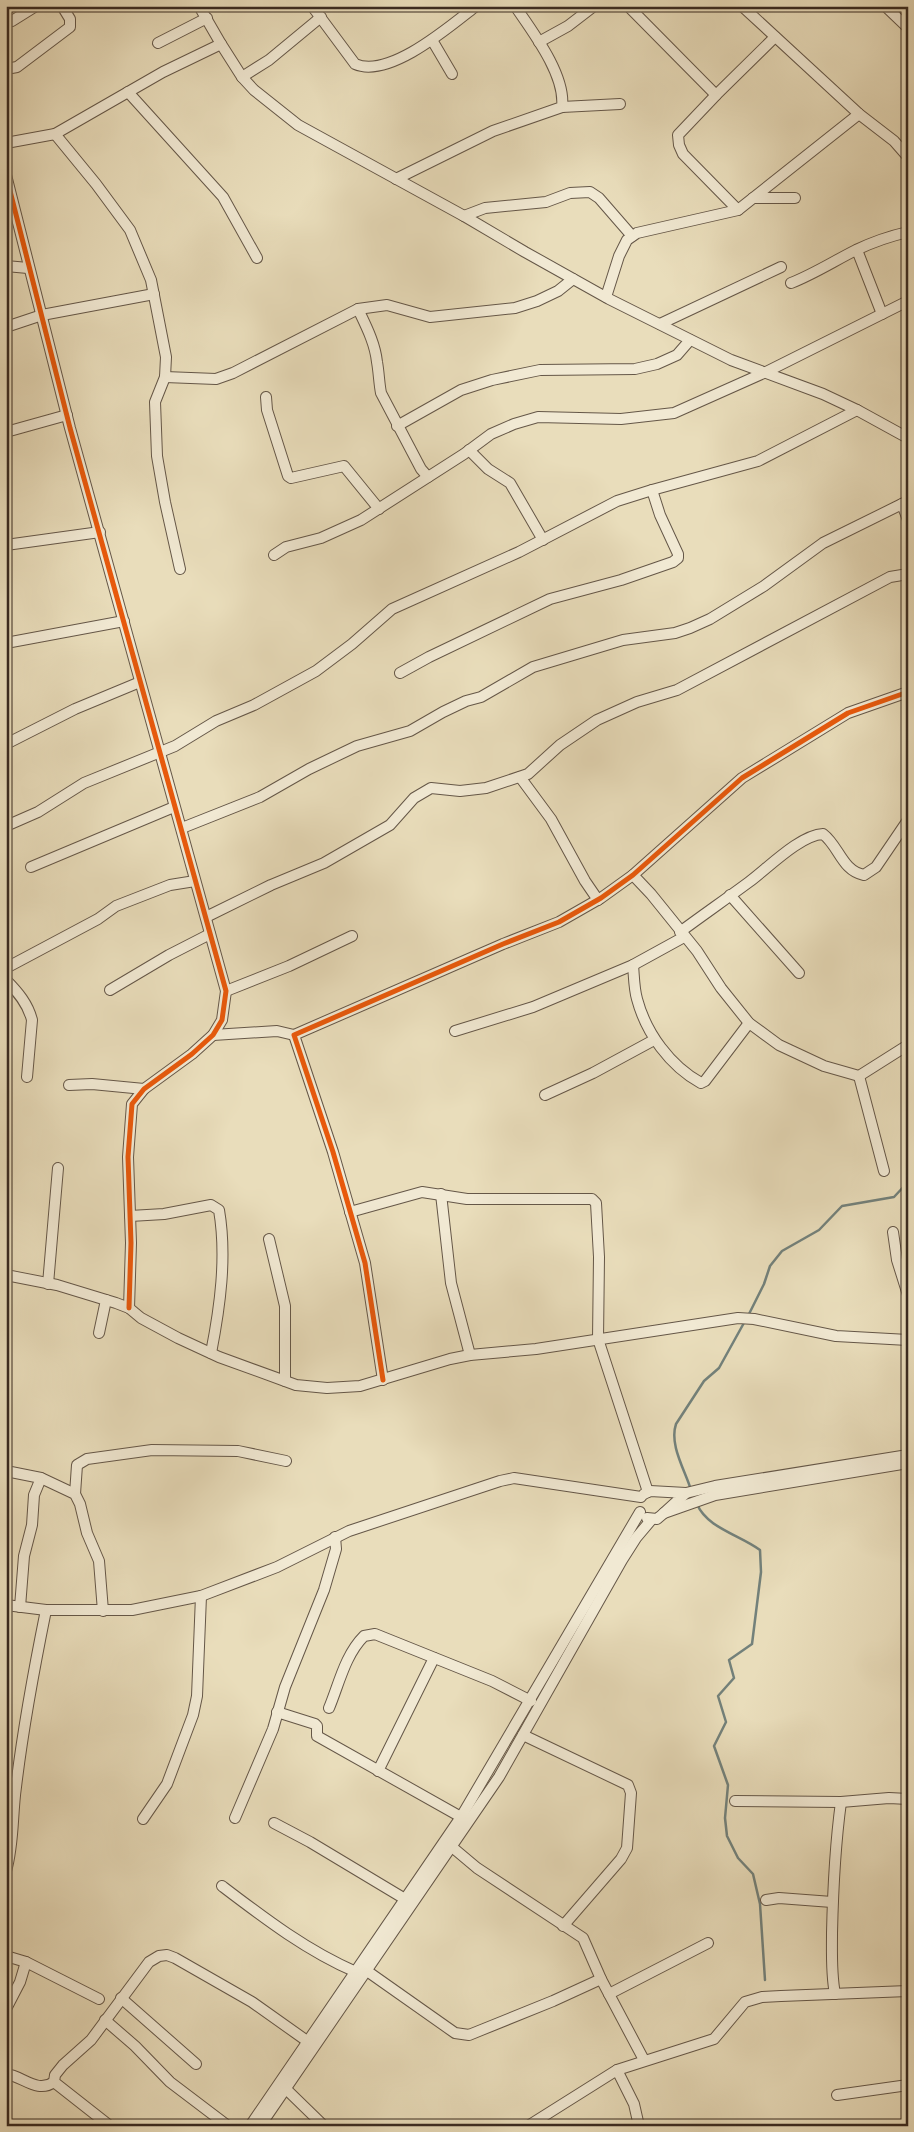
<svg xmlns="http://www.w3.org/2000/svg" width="914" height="2132" viewBox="0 0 914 2132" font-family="Vollkorn,serif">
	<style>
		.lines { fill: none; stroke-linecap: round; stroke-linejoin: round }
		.stream { stroke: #73817b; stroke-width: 2.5 }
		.minor-casing { stroke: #655748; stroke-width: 12 }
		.minor { stroke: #f1e9d3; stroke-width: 10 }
		.cycleway-casing { stroke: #f1e9d3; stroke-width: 8 }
		.cycleway { stroke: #e8590c; stroke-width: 5 }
	</style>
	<rect width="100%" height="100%" fill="#e9ddbb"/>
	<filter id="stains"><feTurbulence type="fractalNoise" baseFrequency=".004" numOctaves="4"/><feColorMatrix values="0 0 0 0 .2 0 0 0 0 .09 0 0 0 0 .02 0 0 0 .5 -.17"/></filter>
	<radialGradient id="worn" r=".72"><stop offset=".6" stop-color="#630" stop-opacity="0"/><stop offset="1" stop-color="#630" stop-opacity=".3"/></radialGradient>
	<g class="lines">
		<g class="stream">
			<polyline points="748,1316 764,1284 770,1266 782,1251 819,1230 842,1206 894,1197 908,1182"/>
			<path d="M691,1490C685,1470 669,1445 676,1424L704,1381L719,1368L745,1321"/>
			<path d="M697,1504C707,1528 740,1535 760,1550L761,1572L752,1644L729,1660L734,1678L718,1696L726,1722L714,1746L728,1785L725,1818L727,1836L738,1858L753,1874L760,1904L765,1980"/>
		</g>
		<g class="minor-casing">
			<g id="minor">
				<polyline points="199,6 221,44 242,77 254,90 298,125 464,216 525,252 609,299 731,360 823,394 857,410 908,438"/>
				<path d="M312,6L355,64C389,79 449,27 476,6"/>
				<polyline points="628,6 716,95"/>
				<polyline points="742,6 859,114 894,141 908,157"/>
				<polyline points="885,6 908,28"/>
				<polyline points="6,22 12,21 36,6"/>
				<polyline points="432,40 452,74"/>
				<polyline points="539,42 568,26 594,6"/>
				<polyline points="158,43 207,18"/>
				<polyline points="6,69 17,67 70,27 70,19 62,6"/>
				<polyline points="242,77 269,60 321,17"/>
				<polyline points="128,92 223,197 257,258"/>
				<polyline points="562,107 620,104"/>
				<polyline points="55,134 96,184 130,230 151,280 166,357 165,377 155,402 157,456 165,502 180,569"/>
				<polyline points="6,143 55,134 163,72 221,44"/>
				<polyline points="6,175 70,428 226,991 222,1020 213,1035 192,1054 144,1089 132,1104 128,1157 131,1243 129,1308"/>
				<path d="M396,179L493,131L562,107C566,75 532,31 515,6"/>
				<polyline points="753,198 795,198"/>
				<polyline points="738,210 683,154 679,145 678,135 716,95 775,37"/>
				<polyline points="464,216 485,208 546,202 570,193 590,192 599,198 632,236"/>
				<polyline points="857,250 882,314"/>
				<polyline points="6,266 28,268"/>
				<path d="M791,283C814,274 834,261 856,250C873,242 890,236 908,232"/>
				<polyline points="606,297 619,256 627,240 637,233 738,210 859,114"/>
				<path d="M358,309C366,326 375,343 377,362C379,373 379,383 381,393L421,469L428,477"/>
				<polyline points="660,324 781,267"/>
				<polyline points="6,327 42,315 154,294"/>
				<polyline points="165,377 216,379 233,373 358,309 387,305 430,317 515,308 537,301 558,291 573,279"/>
				<polyline points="266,397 267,410 288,476 291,478 344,466 379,509"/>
				<polyline points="397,426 461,390 492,380 540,370 635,369 657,364 677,355 690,340"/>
				<polyline points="6,432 67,415"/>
				<polyline points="469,450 488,469 510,483 543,540"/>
				<polyline points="902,504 908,520"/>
				<polyline points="6,545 100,532"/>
				<polyline points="274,555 286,547 321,538 361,520 464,454 491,434 514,424 538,417 621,419 674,413 766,372 908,301"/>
				<polyline points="6,643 124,621"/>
				<polyline points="400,673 429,657 550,599 621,580 673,562 678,558 678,554 660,515 652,490"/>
				<polyline points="6,744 75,709 140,682"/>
				<polyline points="520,777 551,819 585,881 598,900"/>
				<polyline points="6,826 38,812 84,783 175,746 216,721 254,705 316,671 352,644 392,609 519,552 617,501 652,490 758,461 857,410"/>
				<polyline points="182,828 260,797 309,769 357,746 410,731 443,712 466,701 481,697 533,667 623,640 675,633 690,628 710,619 764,586 823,543 908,501"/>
				<polyline points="31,867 174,807"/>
				<polyline points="633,875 651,894 697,951 721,988 749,1023 779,1045 824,1066 859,1076 908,1045"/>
				<polyline points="730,895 799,973"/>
				<polyline points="206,917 271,885 324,863 390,825 414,798 431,788 460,791 486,788 528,774 560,745 597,720 637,702 677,690 890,577 908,574"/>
				<path d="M680,932C703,915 726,899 749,882C768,868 800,835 823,834C839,846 842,871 864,875L876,867L908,820"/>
				<path d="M633,965C634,976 634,989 637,999C646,1033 670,1066 701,1083L705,1081L749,1023"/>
				<polyline points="6,968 98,919 116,906 170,885 195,881"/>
				<path d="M6,980C18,992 28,1004 32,1020L27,1077"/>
				<polyline points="110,990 169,955 210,934"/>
				<polyline points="226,991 289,966 352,936"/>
				<polyline points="455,1031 533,1007 633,965 684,937"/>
				<polyline points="213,1035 277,1031 294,1035"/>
				<polyline points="859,1076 884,1171"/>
				<polyline points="69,1085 92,1084 144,1089"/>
				<polyline points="545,1095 593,1073 654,1040"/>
				<polyline points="441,1194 451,1283 470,1355"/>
				<polyline points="350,1212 422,1192 467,1199 592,1199 596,1203 599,1257 598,1339 648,1492"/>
				<path d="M130,1216L164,1214L211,1205L219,1210C227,1257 220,1307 211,1353"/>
				<polyline points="893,1232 897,1260 908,1295"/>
				<polyline points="269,1239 285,1306 285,1381"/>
				<polyline points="6,1275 57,1285 116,1303 129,1308 141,1318 178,1338 219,1357 296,1385 327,1388 360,1386 450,1359 470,1355 536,1349 738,1318 754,1319 836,1336 908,1340"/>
				<polyline points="48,1284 58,1168"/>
				<polyline points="99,1333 106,1300"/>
				<polyline points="383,1380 365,1263 333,1152 294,1035 503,944 559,922 601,898 633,875 742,778 848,713 908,692"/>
				<polyline points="6,1471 41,1478 75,1494 80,1504 87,1533 99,1561 103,1611"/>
				<polyline points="686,1493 715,1486 908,1455"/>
				<polyline points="75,1494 77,1465 87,1459 152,1450 238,1451 286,1461"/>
				<polyline points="644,1494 650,1491 686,1493 664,1513"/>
				<polyline points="647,1518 657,1519 664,1513 715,1495 908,1463"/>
				<polyline points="6,1605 46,1610 132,1610 201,1596 277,1567 349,1531 500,1481 514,1478 641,1497"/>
				<polyline points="20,1607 24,1556 32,1525 34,1495 41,1478"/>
				<path d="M329,1708C339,1684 345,1655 364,1636L375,1634L492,1681L531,1701"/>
				<polyline points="277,1712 315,1724 317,1726 317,1736 461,1817"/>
				<polyline points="523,1735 628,1785 631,1793 627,1848 621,1859 563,1926"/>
				<polyline points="378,1771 434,1658"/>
				<polyline points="735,1801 841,1802 889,1798 908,1799"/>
				<polyline points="235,1818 273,1729 285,1687 324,1590 336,1549 335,1537"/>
				<polyline points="143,1819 167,1784 193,1715 197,1696 201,1596"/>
				<polyline points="274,1823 310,1842 405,1899"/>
				<polyline points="452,1847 477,1868 583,1938 601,1979 644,2060"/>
				<path d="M6,1871C14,1844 12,1815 16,1787C23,1728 34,1669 46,1610"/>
				<path d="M222,1886C264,1918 307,1951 356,1972"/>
				<polyline points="766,1900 779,1898 832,1902"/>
				<polyline points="6,1956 26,1962 99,1999"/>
				<polyline points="367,1971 455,2033 469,2035 553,2001 601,1979"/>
				<polyline points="609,1994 708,1943"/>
				<path d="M835,1994C831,1974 832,1953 832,1933C833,1888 835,1846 841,1802"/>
				<polyline points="121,1998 196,2064"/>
				<polyline points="6,2009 20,1982 26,1962"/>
				<polyline points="105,2020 135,2046 170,2082 228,2126"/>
				<polyline points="617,2070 634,2104 639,2126"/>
				<path d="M6,2074C23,2076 37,2094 54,2082"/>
				<polyline points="286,2089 324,2126"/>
				<polyline points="837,2095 908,2085"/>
				<polyline points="110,2126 54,2082 55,2075 63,2065 91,2040 149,1962 159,1956 167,1955 175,1958 252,2002 307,2041"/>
				<polyline points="250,2126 461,1817 640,1512"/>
				<polyline points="260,2126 499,1777 622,1560 636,1538 652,1519"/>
				<polyline points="528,2126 617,2070 714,2039 745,2002 762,1997 781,1996 908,1991"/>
			</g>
		</g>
		<use href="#minor" class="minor"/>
		<g class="cycleway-casing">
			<g id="cycleway">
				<polyline points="6,175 70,428 226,991 222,1020 213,1035 192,1054 144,1089 132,1104 128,1157 131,1243 129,1308"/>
				<polyline points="383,1380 365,1263 333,1152 294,1035 503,944 559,922 601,898 633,875 742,778 848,713 908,692"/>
			</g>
		</g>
		<use href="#cycleway" class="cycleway"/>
	</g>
	<rect width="914" height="2132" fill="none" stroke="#e9ddbb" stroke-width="25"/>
	<rect x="8" y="8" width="899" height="2117" fill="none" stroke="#392a21" stroke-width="2.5"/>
	<rect x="12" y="12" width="889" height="2107" fill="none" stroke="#392a21"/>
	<rect width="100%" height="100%" filter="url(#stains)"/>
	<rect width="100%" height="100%" fill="url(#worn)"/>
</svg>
